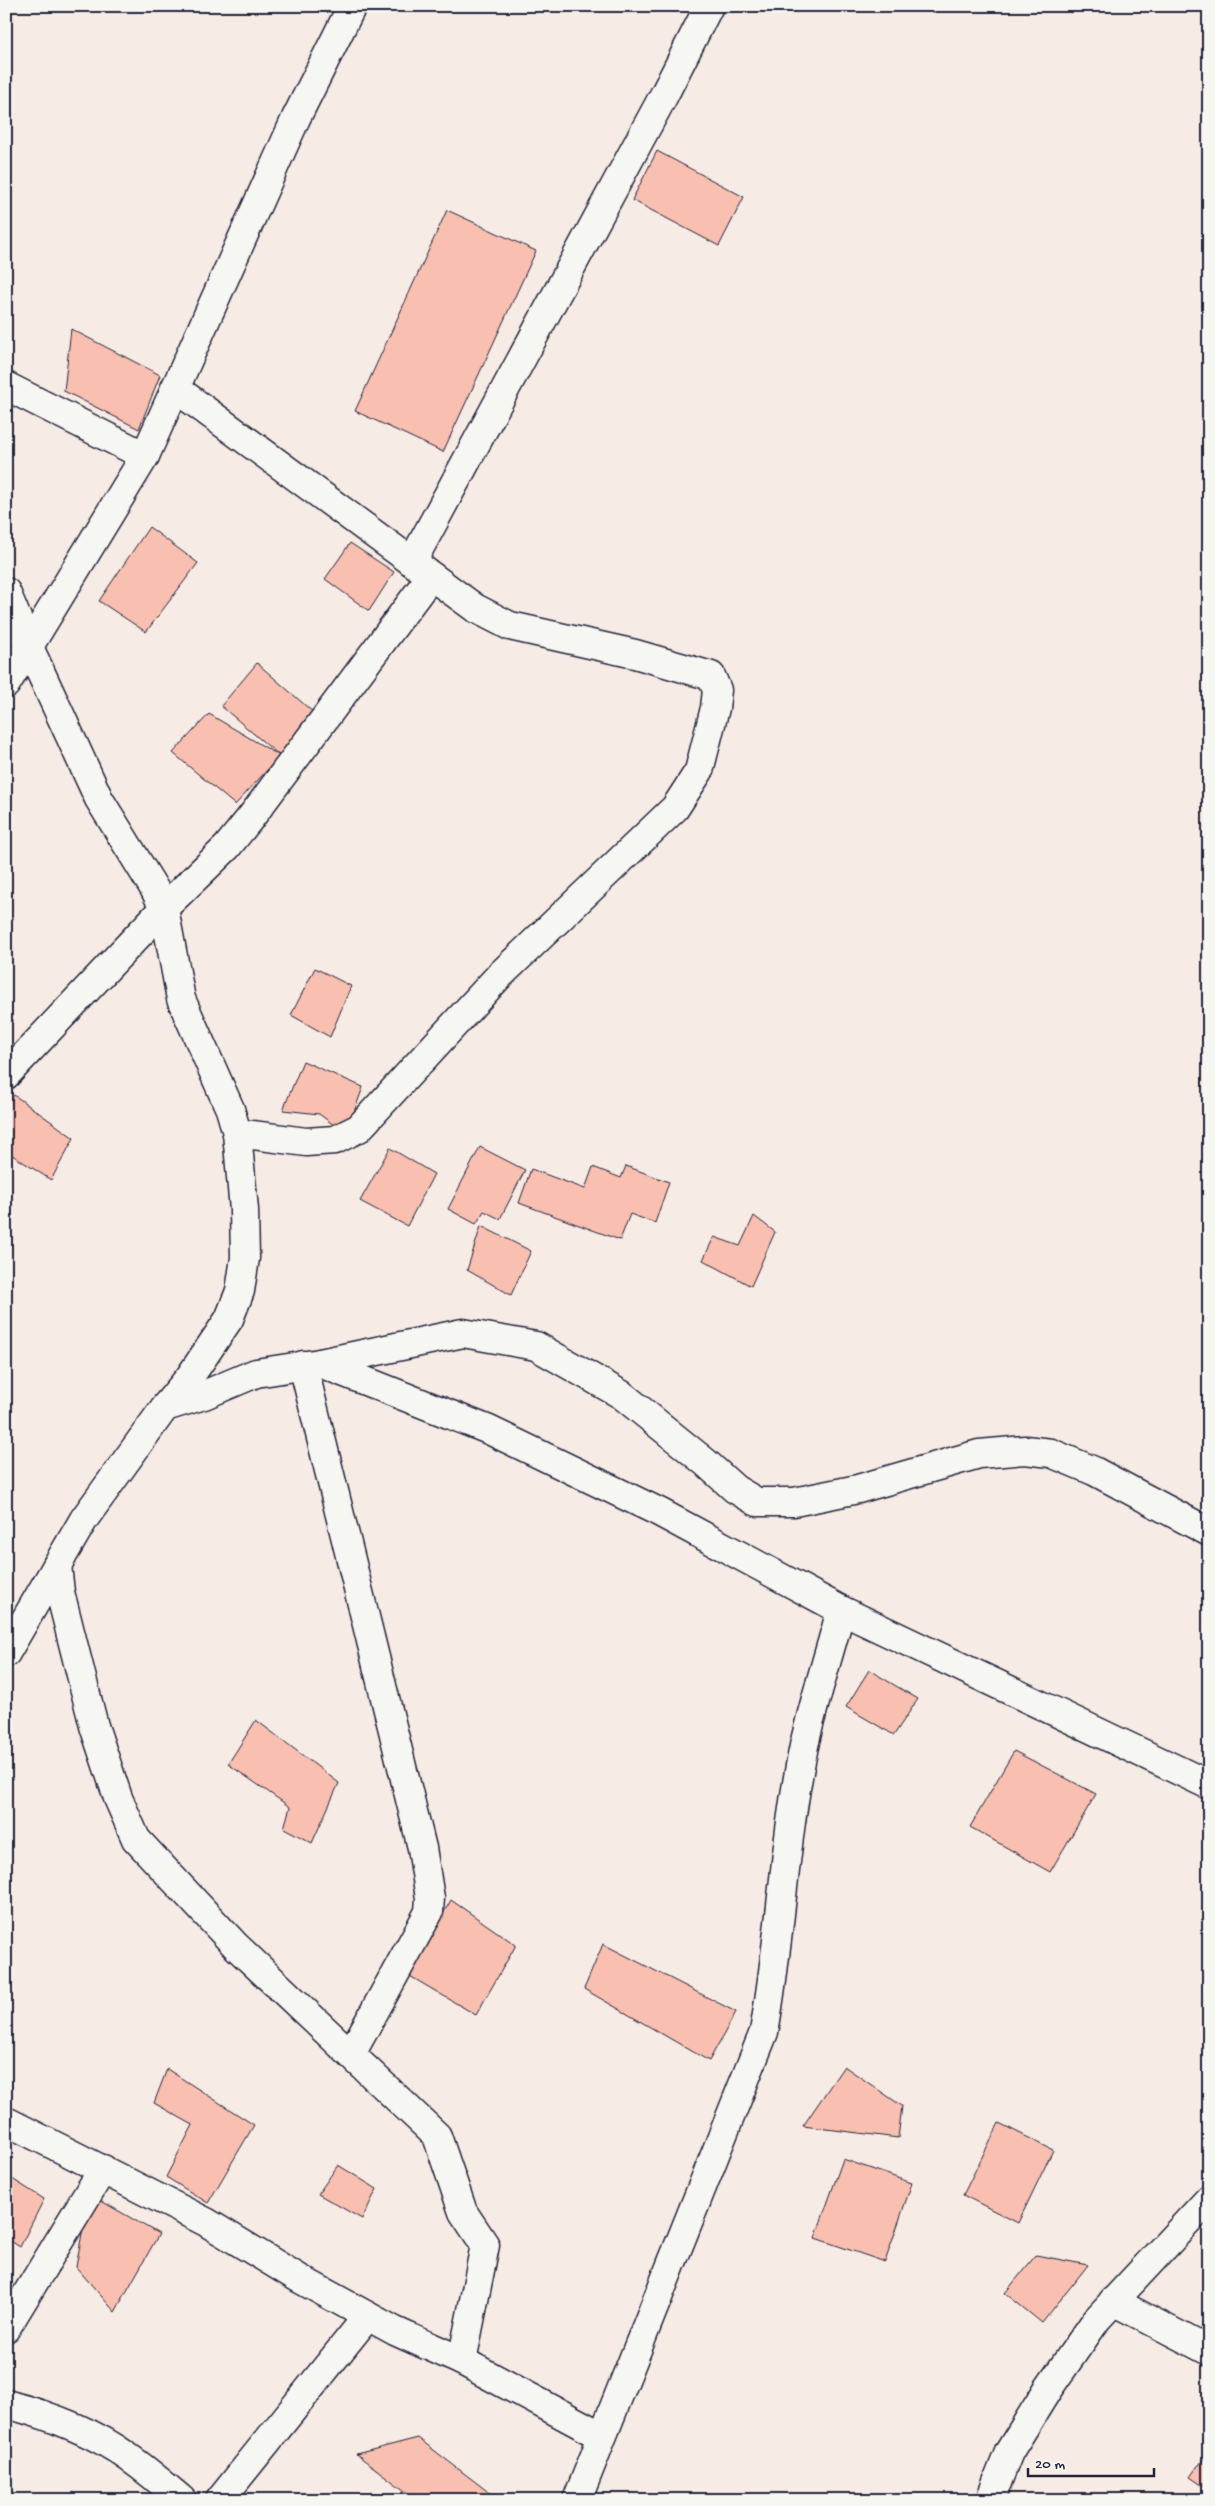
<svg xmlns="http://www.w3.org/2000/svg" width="1215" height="2506" viewBox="0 0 1215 2506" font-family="'Gochi Hand',sans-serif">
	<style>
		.building { fill: #f9bfb0; stroke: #22223b }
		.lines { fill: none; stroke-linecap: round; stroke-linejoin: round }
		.street-casing { stroke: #22223b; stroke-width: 31 }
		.street { stroke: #f6f6f2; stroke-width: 28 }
	</style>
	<rect width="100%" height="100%" fill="#f7ebe5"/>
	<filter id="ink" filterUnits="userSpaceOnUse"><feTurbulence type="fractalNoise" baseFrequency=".02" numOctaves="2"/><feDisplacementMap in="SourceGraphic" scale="10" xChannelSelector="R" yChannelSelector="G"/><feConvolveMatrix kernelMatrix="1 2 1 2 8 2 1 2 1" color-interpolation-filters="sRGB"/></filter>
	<g filter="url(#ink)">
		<g class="building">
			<polygon points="657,151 744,197 719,246 632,200"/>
			<polygon points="447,210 536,251 443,452 355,411"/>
			<polygon points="71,329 160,375 139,429 64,391"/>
			<polygon points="149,527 198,563 146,632 99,601"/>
			<polygon points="350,543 394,572 369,611 325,579"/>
			<polygon points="257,663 314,713 280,756 221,706"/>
			<polygon points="209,714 280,756 235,805 173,753"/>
			<polygon points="315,968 351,986 330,1037 291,1015"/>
			<polygon points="303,1061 363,1087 346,1134 319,1114 283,1110"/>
			<polygon points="14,1095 74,1138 51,1180 6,1151 6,1105"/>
			<polygon points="480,1147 525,1170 500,1219 484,1211 476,1224 448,1209"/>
			<polygon points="390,1148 434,1174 407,1226 360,1201"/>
			<polygon points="626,1166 669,1182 655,1223 630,1214 620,1240 519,1203 531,1169 585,1189 593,1167 621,1178"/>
			<polygon points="754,1216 775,1232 751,1286 703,1260 714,1237 740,1246"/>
			<polygon points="481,1226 531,1251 511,1295 467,1270"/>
			<polygon points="869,1670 918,1699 894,1735 846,1707"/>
			<polygon points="256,1720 339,1783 312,1843 284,1828 290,1807 228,1764"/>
			<polygon points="1014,1751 1096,1794 1050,1872 970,1827"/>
			<polygon points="451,1900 516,1945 476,2015 408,1975"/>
			<polygon points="603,1944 736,2012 709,2061 584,1989"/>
			<polygon points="844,2066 902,2106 898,2138 803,2126"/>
			<polygon points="167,2069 254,2125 208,2203 166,2177 193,2125 154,2103"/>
			<polygon points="999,2123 1053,2150 1018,2223 963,2195"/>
			<polygon points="843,2159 912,2183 885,2262 815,2238"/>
			<polygon points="338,2165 377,2189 362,2219 318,2194"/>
			<polygon points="6,2175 44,2199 20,2247 6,2238"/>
			<polygon points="89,2194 159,2234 115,2312 76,2267"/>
			<polygon points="1036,2255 1088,2265 1042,2323 1005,2293"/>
			<polygon points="418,2438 499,2500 417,2500 356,2454"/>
			<polygon points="1209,2450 1209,2490 1190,2477"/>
		</g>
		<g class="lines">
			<g class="street-casing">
				<g id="street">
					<polyline points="6,386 145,456"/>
					<polyline points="175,388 475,608 510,626 635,654 711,676 717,690 715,708 699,771 675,808 499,976 359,1128 335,1140 306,1142 237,1133"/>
					<polyline points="412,562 664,95 709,6"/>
					<polyline points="6,592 29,647 99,799 155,890 164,908 181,999 230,1109 237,1133 244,1210 245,1258 240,1291 229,1319 189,1378 165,1407 84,1519 6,1653"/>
					<polyline points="6,684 145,456 296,118 352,6"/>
					<polyline points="6,1075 164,908 227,847 252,816 431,576"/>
					<polyline points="320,1363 489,1430 659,1512 841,1610 1209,1785"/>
					<polyline points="303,1365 422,1848 430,1898 429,1912 351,2054"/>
					<polyline points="165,1407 204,1395 256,1373 320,1363 463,1333 536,1346 622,1395 705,1462 735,1489 757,1502 794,1502 858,1489 979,1454 1025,1450 1051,1453 1094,1471 1209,1532"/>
					<polyline points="57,1565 60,1592 94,1726 118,1798 136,1839 236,1946 437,2136 463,2212 485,2245 462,2361"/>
					<polyline points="6,2121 206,2222 300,2279 395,2331 462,2361 602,2436"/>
					<polyline points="1113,2301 1209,2351"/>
					<polyline points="6,2328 103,2169"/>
					<path d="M6,2404C48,2415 93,2431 128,2457C147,2470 164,2485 182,2500"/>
					<polyline points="220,2500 367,2317"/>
					<path d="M577,2500L764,2032C781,1937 784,1840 804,1746C814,1700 829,1655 841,1610"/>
					<polyline points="990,2500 1009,2452 1048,2389 1097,2319 1209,2199"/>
				</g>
			</g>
			<use href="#street" class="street"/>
		</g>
	</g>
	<rect width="1215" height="2506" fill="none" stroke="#f6f6f2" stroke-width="25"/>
	<rect x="12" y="12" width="1190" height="2481" fill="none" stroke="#22223b" stroke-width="2" filter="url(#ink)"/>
	<path d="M1028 2468v8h126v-8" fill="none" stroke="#22223b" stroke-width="2.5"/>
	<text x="1035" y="2468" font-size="15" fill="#22223b" stroke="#f6f6f2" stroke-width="4" paint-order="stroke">20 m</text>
</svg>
